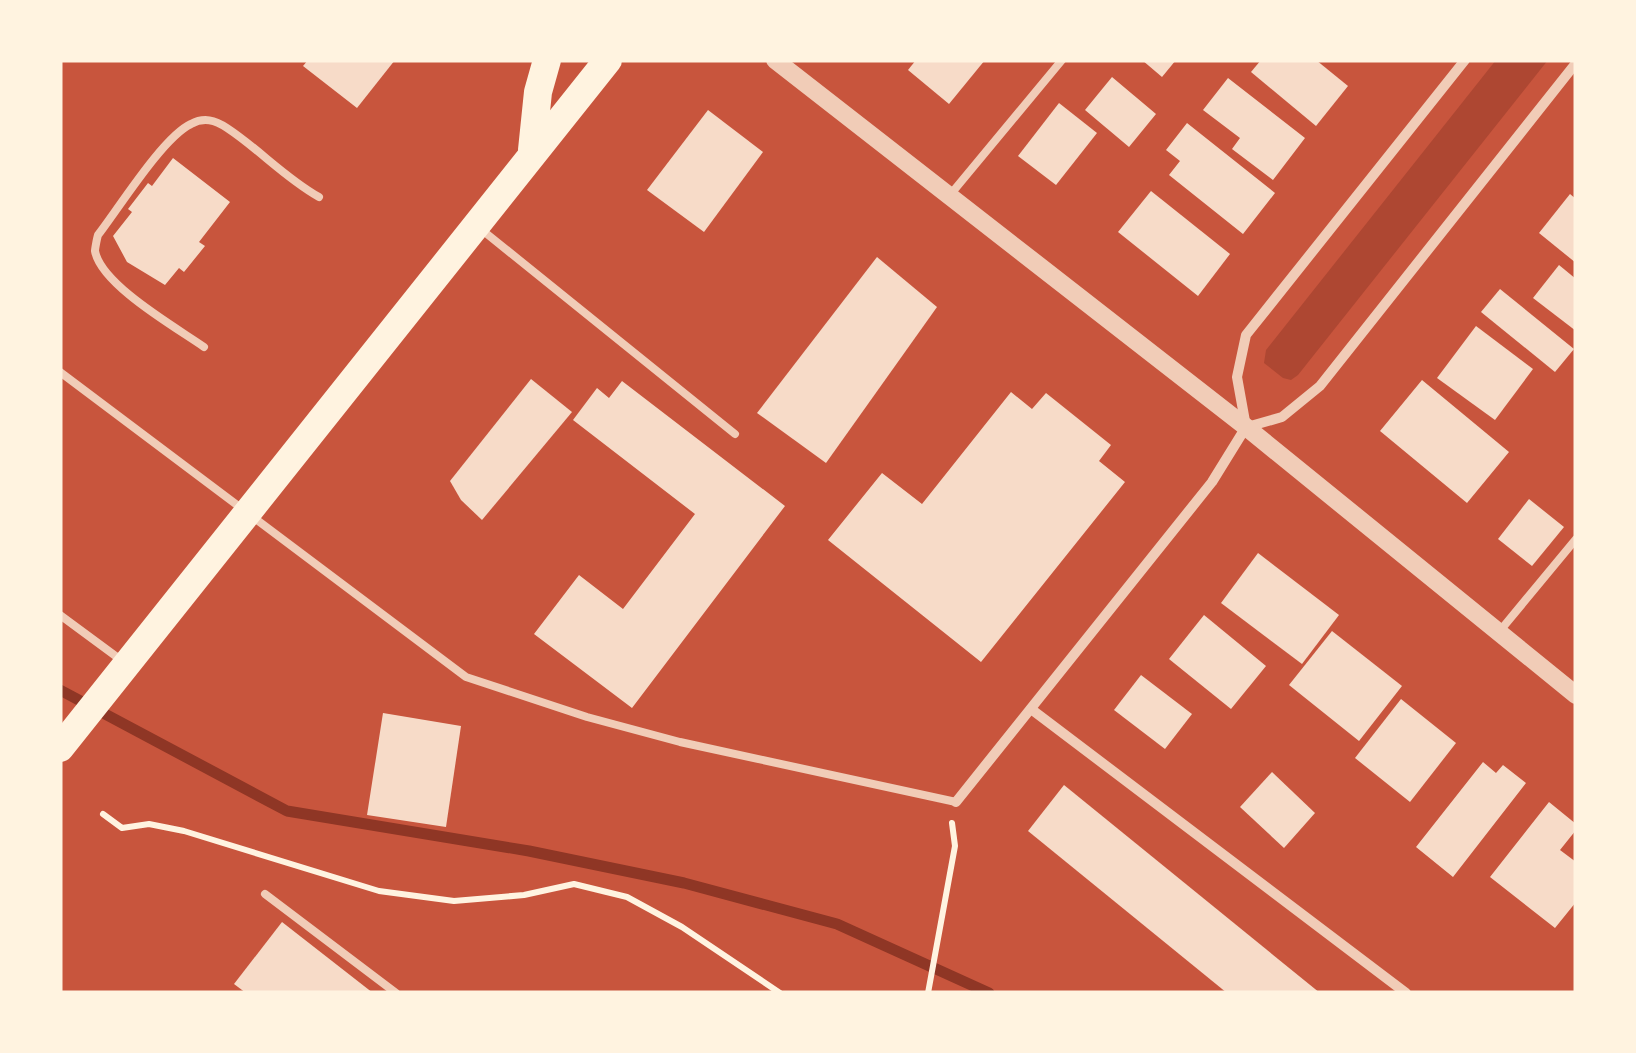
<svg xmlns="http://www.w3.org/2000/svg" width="1636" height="1053" viewBox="0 0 1636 1053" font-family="Lato,sans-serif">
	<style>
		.green { fill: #ae4732 }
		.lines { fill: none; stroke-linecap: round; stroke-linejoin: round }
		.stream { stroke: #8f3625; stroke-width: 11 }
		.building { fill: #f7dbc8 }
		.path { stroke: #fff3e0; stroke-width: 6 }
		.service { stroke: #f1ccb7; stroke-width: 8 }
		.minor { stroke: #f1ccb7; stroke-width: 10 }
		.tertiary { stroke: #f1ccb7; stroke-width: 18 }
		.trunk { stroke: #fff3e0; stroke-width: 28 }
	</style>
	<rect width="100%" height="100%" fill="#c8553d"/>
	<polygon class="green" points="1496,60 1548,60 1298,375 1291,380 1283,378 1264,363 1266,350"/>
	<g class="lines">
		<polyline class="stream" points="60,690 287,811 529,851 684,883 837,924 989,993"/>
	</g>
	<g class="building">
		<polygon points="308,60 395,60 357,108 303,66"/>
		<polygon points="916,60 985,60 949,104 908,70"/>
		<polygon points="1142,60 1176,60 1162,77"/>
		<polygon points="1261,60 1316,60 1348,86 1316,126 1251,72"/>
		<polygon points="1112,77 1156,114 1129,147 1085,110"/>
		<polygon points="1228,78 1305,138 1273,180 1232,149 1240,138 1203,110"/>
		<polygon points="1059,103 1097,133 1056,185 1018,156"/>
		<polygon points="708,110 763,152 704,232 647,190"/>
		<polygon points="1187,123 1275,193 1243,234 1169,175 1180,161 1166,150"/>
		<polygon points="173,158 230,202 199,242 205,246 184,272 179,268 165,285 127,262 113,236 132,212 128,209 148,183 152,186"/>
		<polygon points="1151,191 1230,254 1198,296 1118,232"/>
		<polygon points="1570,194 1576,199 1576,263 1539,233"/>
		<polygon points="877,257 937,307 826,463 757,413"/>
		<polygon points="1559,265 1576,279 1576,331 1533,298"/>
		<polygon points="1500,289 1574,349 1555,372 1481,312"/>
		<polygon points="1476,326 1533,369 1495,420 1437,378"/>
		<polygon points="531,379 572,412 482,520 461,500 450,481"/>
		<polygon points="1422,380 1509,452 1467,503 1380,431"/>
		<polygon points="622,381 785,506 632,708 534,634 579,575 623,609 695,514 573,420 597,388 609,398"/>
		<polygon points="1011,392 1032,409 1046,393 1111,445 1099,461 1125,482 981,662 828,540 882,473 922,504"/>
		<polygon points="1529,499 1564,527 1532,566 1498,539"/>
		<polygon points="1258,553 1339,615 1302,664 1221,603"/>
		<polygon points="1204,615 1266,666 1231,709 1169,659"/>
		<polygon points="1332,631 1402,686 1359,741 1289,685"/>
		<polygon points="1141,675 1192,714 1165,749 1114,710"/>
		<polygon points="1401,699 1456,743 1410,802 1355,758"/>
		<polygon points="383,713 461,726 446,827 367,815"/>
		<polygon points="1483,762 1496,773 1503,765 1526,783 1453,877 1416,847"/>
		<polygon points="1272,772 1315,813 1284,848 1240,807"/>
		<polygon points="1064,785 1320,993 1227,993 1028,831"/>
		<polygon points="1549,802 1576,824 1576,830 1560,850 1576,862 1576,902 1555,928 1490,877"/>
		<polygon points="282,922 373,993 246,993 234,984"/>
	</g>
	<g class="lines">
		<g class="path">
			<polyline points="103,814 122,828 149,824 184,831 379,891 454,901 524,895 574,884 627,897 682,927 780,993"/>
			<polyline points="928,993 955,846 952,823"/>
		</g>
		<g class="service">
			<polyline points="950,195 1062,60"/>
			<polyline points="482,230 735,434"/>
			<path d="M204,347C177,328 101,285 95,251C95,249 97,238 98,235C119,208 163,137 191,124C204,117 215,120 227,128C259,149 285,178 319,197"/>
			<polyline points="60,372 466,677 587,717 680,742 956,802"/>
			<polyline points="60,615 121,660"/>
			<polyline points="1499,632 1576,539"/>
			<polyline points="265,894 396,993"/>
		</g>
		<g class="minor">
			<polyline points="1247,427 1282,417 1320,386 1576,63"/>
			<polyline points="1031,709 1406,993"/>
			<polyline points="956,802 1212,482 1246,427 1237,377 1246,335 1465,60"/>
		</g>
		<polyline class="tertiary" points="775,60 1246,427 1576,695"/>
		<g class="trunk">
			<polyline points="532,150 538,92 547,60"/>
			<polyline points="60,748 608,60"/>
		</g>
	</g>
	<rect width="1636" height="1053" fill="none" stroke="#fff3e0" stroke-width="125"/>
</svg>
